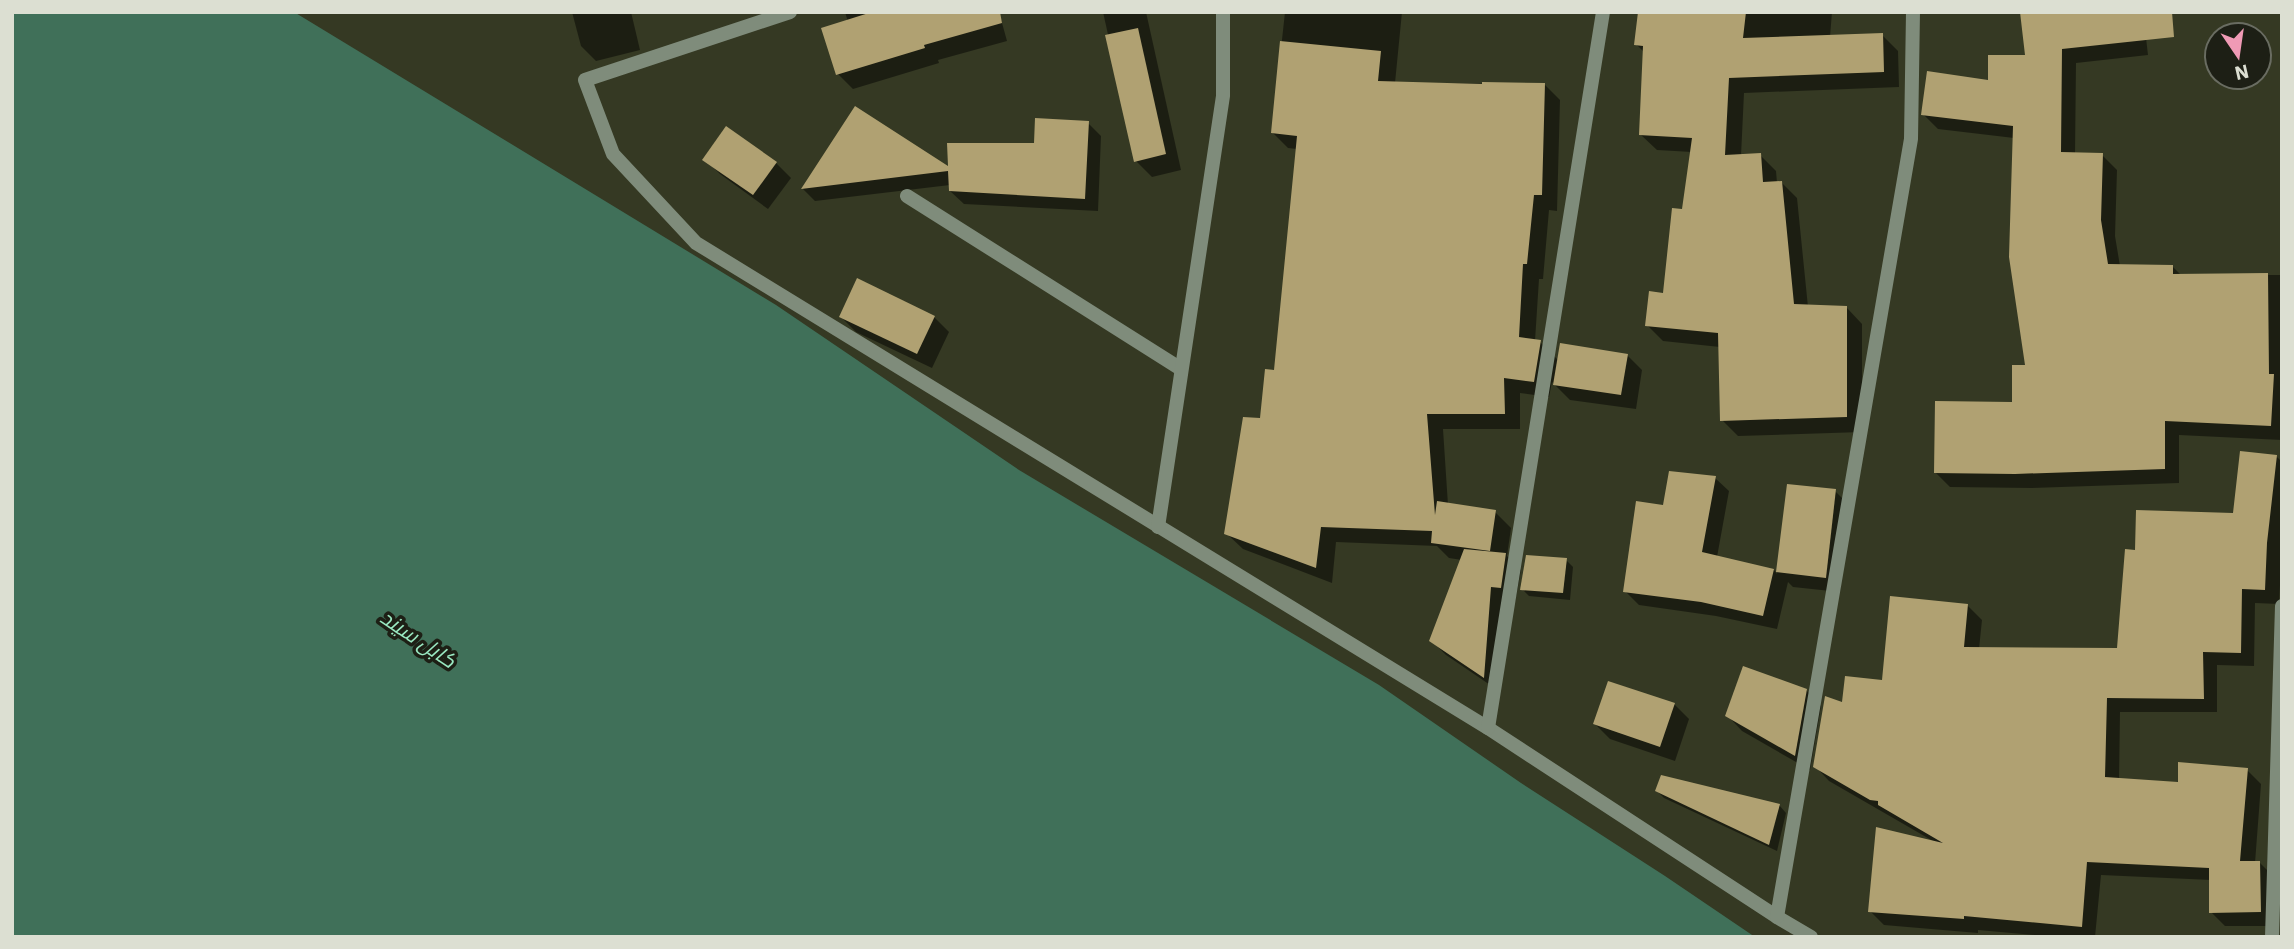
<svg xmlns="http://www.w3.org/2000/svg" width="2294" height="949" viewBox="0 0 2294 949" font-family="'IBM Plex Sans',Cairo,sans-serif">
	<style>
		.water { fill: #407059 }
		.shadow { fill: #0007 }
		.building { fill: #b0a172 }
		.lines { fill: none; stroke-linecap: round; stroke-linejoin: round }
		.minor { stroke: #7f8c7b; stroke-width: 14 }
		.labels { text-anchor: middle; stroke-width: 7; stroke-linejoin: round; paint-order: stroke }
		.water-label { font-size: 21px; font-style: italic; fill: #9ae9c2; stroke: #1d1f15 }
	</style>
	<rect width="100%" height="100%" fill="#353923"/>
	<polygon class="water" points="12,12 294,12 776,305 1019,470 1379,685 1521,783 1665,876 1755,937 12,937"/>
	<g class="shadow">
		<polygon points="572,12 631,12 640,50 596,61 581,46"/>
		<polygon points="845,12 999,12 1007,41 938,60 939,63 853,89 838,74 848,22"/>
		<polygon points="1103,12 1146,12 1181,170 1152,177 1136,161"/>
		<polygon points="1285,12 1402,12 1395,83 1544,84 1560,100 1557,211 1549,210 1543,279 1539,279 1535,341 1540,342 1559,361 1627,355 1642,370 1636,409 1570,400 1552,382 1549,397 1520,393 1520,429 1443,429 1448,505 1495,512 1511,528 1507,556 1521,570 1515,602 1506,601 1499,691 1446,655 1431,640 1462,560 1449,558 1437,546 1336,542 1332,583 1243,549 1226,533 1276,372 1297,149 1288,148 1272,132"/>
		<polygon points="1640,12 1832,12 1830,37 1882,35 1898,51 1899,87 1744,93 1741,156 1760,155 1776,171 1777,183 1782,183 1797,198 1808,307 1847,308 1862,324 1862,432 1738,436 1722,420 1720,347 1663,341 1647,325 1664,294 1684,211 1692,152 1657,150 1641,135 1645,53 1636,44"/>
		<polygon points="2143,12 2148,55 2076,63 2075,155 2102,155 2117,170 2115,236 2120,266 2172,266 2181,275 2282,275 2282,440 2179,435 2179,483 2031,488 1950,487 1935,472 2013,403 2027,367 2014,138 1938,129 1923,114 1990,82 2027,57"/>
		<polygon points="855,108 950,170 1036,144 1088,123 1101,136 1098,211 964,204 950,191 950,185 815,201 803,189"/>
		<polygon points="705,159 776,163 791,178 768,209 720,174"/>
		<polygon points="841,317 934,317 949,332 932,368 856,332"/>
		<polygon points="2277,457 2282,462 2282,548 2279,604 2255,603 2254,666 2217,665 2217,712 2120,712 2119,780 2180,784 2247,770 2261,784 2255,863 2260,863 2274,877 2274,926 2225,926 2211,912 2211,880 2101,875 2095,937 2058,937 1978,930 1978,933 1884,925 1870,911 1933,841 1829,781 1815,766 1844,705 1883,682 1967,605 1982,620 1979,649 2119,650 2137,552 2235,515"/>
		<polygon points="1715,478 1729,491 1717,557 1774,570 1777,574 1788,486 1835,491 1850,506 1840,592 1793,587 1788,582 1777,629 1716,616 1639,605 1625,591 1664,507"/>
		<polygon points="1566,560 1573,567 1570,600 1529,596 1522,589"/>
		<polygon points="1806,690 1821,706 1810,770 1742,731 1727,715"/>
		<polygon points="1674,704 1689,719 1675,761 1610,739 1595,724"/>
		<polygon points="1657,791 1779,805 1786,813 1777,851 1664,798"/>
	</g>
	<g class="building">
		<polygon points="872,12 1000,12 1002,23 924,45 925,48 836,75 821,28"/>
		<polygon points="1638,12 1746,12 1743,38 1883,33 1884,72 1729,78 1725,155 1761,153 1763,182 1782,181 1794,304 1847,306 1847,417 1720,421 1718,333 1645,326 1649,291 1663,293 1672,208 1682,209 1692,138 1639,135 1643,46 1634,45"/>
		<polygon points="2020,12 2172,12 2174,37 2062,49 2061,152 2103,153 2101,220 2108,264 2173,265 2173,274 2268,273 2269,374 2274,374 2271,426 2165,421 2165,469 2015,474 1934,473 1935,401 2012,402 2012,365 2025,365 2009,257 2013,126 1921,115 1927,71 1988,80 1988,55 2025,55"/>
		<polygon points="1138,28 1166,154 1134,162 1105,35"/>
		<polygon points="1280,41 1381,51 1378,81 1482,84 1482,82 1545,83 1542,195 1534,195 1527,264 1523,264 1519,337 1541,340 1534,382 1504,378 1505,414 1427,414 1435,515 1437,501 1496,510 1490,551 1431,543 1432,531 1321,527 1316,568 1224,534 1243,417 1260,418 1265,369 1274,370 1297,136 1271,133"/>
		<polygon points="855,106 948,166 947,143 1034,143 1035,118 1089,121 1085,199 949,191 948,171 801,189"/>
		<polygon points="726,126 777,162 753,195 702,160"/>
		<polygon points="857,278 935,316 917,354 839,317"/>
		<polygon points="1560,343 1628,354 1621,395 1553,385"/>
		<polygon points="2240,451 2277,455 2267,543 2265,590 2242,589 2241,653 2203,652 2204,699 2107,698 2105,777 2178,782 2178,762 2248,768 2240,861 2260,861 2261,912 2209,913 2209,868 2087,862 2082,927 1964,916 1964,919 1868,912 1876,827 1943,843 1878,805 1878,801 1870,800 1813,767 1825,696 1842,702 1845,676 1882,680 1890,596 1968,604 1964,647 2117,648 2125,549 2135,550 2136,510 2233,513"/>
		<polygon points="1669,471 1716,476 1702,552 1774,569 1763,616 1701,602 1623,592 1636,501 1663,505"/>
		<polygon points="1787,484 1836,489 1826,578 1776,572"/>
		<polygon points="1464,549 1506,553 1501,588 1491,587 1484,678 1429,641"/>
		<polygon points="1526,555 1567,558 1563,593 1520,590"/>
		<polygon points="1743,666 1807,689 1795,756 1725,716"/>
		<polygon points="1608,681 1675,703 1660,747 1593,724"/>
		<polygon points="1661,775 1780,804 1769,845 1655,791"/>
	</g>
	<g class="lines">
		<g class="minor">
			<polyline points="790,12 585,80 613,154 696,243 1488,728 1777,917 1811,937"/>
			<polyline points="907,196 1181,369"/>
			<polyline points="1158,527 1223,96 1223,12"/>
			<polyline points="1488,728 1603,12"/>
			<polyline points="1777,917 1911,139 1913,12"/>
			<polyline points="2272,937 2282,606"/>
		</g>
	</g>
	<g class="labels">
		<g class="water-label">
			<text transform="translate(418 639) rotate(34)" y="7">کابل سيند</text>
		</g>
	</g>
	<rect width="2294" height="949" fill="none" stroke="#dcdfd2" stroke-width="28"/>
	<g transform="translate(2238 56) rotate(167)"><circle r="33" fill="#1d1f15" stroke="#696c61" stroke-width="2"/>
	<path d="M0-5L12 26L0 18L-12 26Z" fill="#f09ab5"/>
	<text y="-10" font-size="19" font-weight="bold" text-anchor="middle" fill="#dcdfd2">N</text>
	</g>
</svg>
